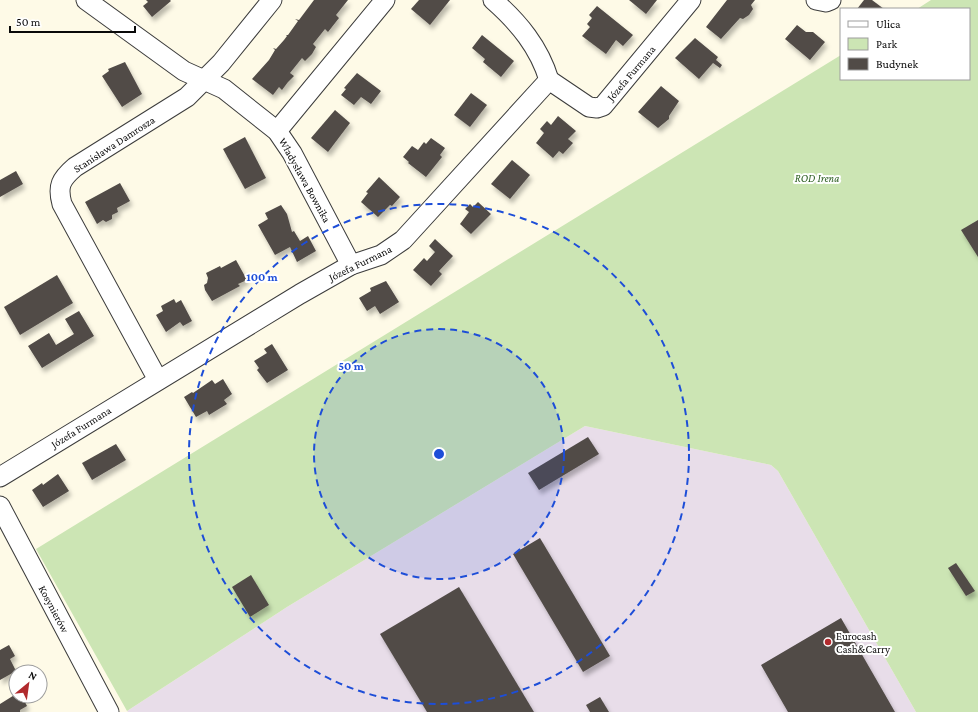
<svg xmlns="http://www.w3.org/2000/svg" width="978" height="712" viewBox="0 0 978 712" font-family="'Crimson Pro',serif">
	<style>
		.industrial { fill: #e8dde9 }
		.green { fill: #cce5b4 }
		.building { fill: #514b47; filter: url(#shadow) }
		.lines { fill: none; stroke-linecap: round; stroke-linejoin: round }
		.street-casing { stroke: #3c3c3c; stroke-width: 21 }
		.street { stroke: #fff; stroke-width: 19 }
		.ring { fill: none; stroke: #1d4ed8; stroke-width: 2; stroke-dasharray: 7 5 }
		.poi-dot { fill: #b12a2d; stroke: #fff; stroke-width: 1.5 }
		.labels { text-anchor: middle; stroke-width: 4; stroke-linejoin: round; paint-order: stroke }
		.street-label { font-size: 11px; fill: #090909; stroke: #fff }
		.park-label { font-size: 11px; font-style: italic; fill: #2a5c1f; stroke: #fff }
		.poi-label { font-size: 11px; fill: #090909; stroke: #fff; text-anchor: start }
		.centre { fill: #1d4ed8; stroke: #fff; stroke-width: 2 }
		.ring-label { font-size: 12px; text-anchor: middle; font-weight: bold; fill: #1d4ed8; stroke: #fff; stroke-width: 4; stroke-linejoin: round; paint-order: stroke }
	</style>
	<defs>
		<filter id="shadow"><feDropShadow dx="2.5" dy="4.5" stdDeviation="2" flood-color="#0004"/></filter>
	</defs>
	<rect width="100%" height="100%" fill="#fefae7"/>
	<polygon class="industrial" points="585,426 771,465 778,471 916,712 128,712 127,711 287,607"/>
	<polygon class="green" points="931,0 978,0 978,712 916,712 778,471 771,465 585,426 287,607 127,711 36,549 841,55 841,79 969,79 969,9 917,9"/>
	<g class="building">
		<polygon points="146,0 170,0 171,1 152,17 143,6 148,2"/>
		<polygon points="314,0 348,0 336,15 339,18 328,32 325,29 313,44 316,47 312,54 305,61 302,58 290,73 294,76 288,82 282,90 279,87 273,95 252,79 269,60 275,50 273,48 276,49 284,40 287,36 286,35 288,35 298,21 295,19 299,20"/>
		<polygon points="419,0 450,0 430,25 411,9"/>
		<polygon points="629,0 657,0 646,14"/>
		<polygon points="727,0 755,0 751,5 753,9 749,15 743,19 740,18 721,39 706,27"/>
		<polygon points="864,0 872,0 884,9 857,9"/>
		<polygon points="597,6 633,35 623,46 616,40 606,54 582,36 590,27 587,24 592,18 589,15"/>
		<polygon points="797,25 806,32 813,32 825,42 810,60 785,39"/>
		<polygon points="482,35 514,61 501,77 483,62 485,59 472,48"/>
		<polygon points="695,38 718,57 716,60 722,65 720,68 713,63 699,79 675,58"/>
		<polygon points="125,62 142,94 122,107 102,76 109,71 108,69"/>
		<polygon points="357,73 381,91 371,104 361,97 354,105 341,95 346,89 344,88"/>
		<polygon points="661,86 679,101 669,116 669,119 658,128 638,112"/>
		<polygon points="471,93 487,105 470,127 454,115"/>
		<polygon points="335,110 350,123 328,152 311,138"/>
		<polygon points="558,116 576,131 568,139 573,143 563,154 559,151 553,158 536,143 544,133 540,129 547,121 551,125"/>
		<polygon points="245,137 266,178 245,189 223,149"/>
		<polygon points="431,138 445,148 440,155 442,157 426,177 408,163 409,162 403,157 412,146 418,150 424,142 426,144"/>
		<polygon points="512,160 530,175 510,199 491,184"/>
		<polygon points="16,171 23,184 0,197 0,180"/>
		<polygon points="379,177 400,197 392,206 390,205 378,217 361,202 368,193 366,192"/>
		<polygon points="120,183 130,201 117,208 118,212 112,215 112,219 106,222 103,220 97,224 85,202"/>
		<polygon points="478,202 491,214 471,234 460,224 469,212 465,209 470,204 473,207"/>
		<polygon points="281,205 287,214 292,232 294,231 300,241 308,236 316,251 297,262 290,247 275,255 258,225 268,219 265,213"/>
		<polygon points="978,220 978,257 961,230"/>
		<polygon points="435,239 453,256 439,271 442,274 431,286 413,270 424,258 427,261 435,252 429,246"/>
		<polygon points="236,260 247,280 238,284 240,286 212,301 205,290 204,285 207,283 208,278 206,273 220,266 221,268"/>
		<polygon points="57,275 73,303 20,335 4,307"/>
		<polygon points="386,281 399,302 380,314 375,306 367,311 359,298 371,291 370,288"/>
		<polygon points="174,299 176,303 181,300 192,321 183,326 180,322 166,332 156,315 163,311 161,306"/>
		<polygon points="79,311 94,336 42,368 28,346 49,333 56,345 74,334 65,319"/>
		<polygon points="272,344 288,370 267,383 257,370 259,368 254,361 267,353 264,349"/>
		<polygon points="223,379 232,394 224,400 227,404 209,415 207,411 196,417 184,397 192,392 193,393 212,380 215,384"/>
		<polygon points="588,437 599,454 539,490 528,473"/>
		<polygon points="116,444 126,460 92,480 82,463"/>
		<polygon points="58,474 69,491 43,507 32,490 42,483 43,485"/>
		<polygon points="540,538 610,656 583,672 513,554"/>
		<polygon points="956,563 975,591 966,596 948,568"/>
		<polygon points="251,575 269,605 250,617 232,587"/>
		<polygon points="459,587 534,712 427,712 380,634"/>
		<polygon points="841,618 872,672 895,712 788,712 761,665"/>
		<polygon points="9,645 15,656 10,659 16,671 0,680 0,650"/>
		<polygon points="16,694 16,696 22,696 27,706 20,710 20,712 0,712 0,704"/>
		<polygon points="600,697 609,712 590,712 586,705"/>
	</g>
	<g class="lines">
		<g class="street-casing">
			<g id="street">
				<polyline points="86,0 184,71 224,89 277,131 292,153 351,265"/>
				<path d="M493,0C519,23 539,47 549,80"/>
				<polyline points="816,0 826,2 831,0"/>
				<polyline points="277,131 385,0"/>
				<path d="M158,380L62,204C57,186 61,179 75,167L187,97L221,63L272,0"/>
				<polyline points="0,477 300,294 351,265 381,255 403,240 549,80 589,107 597,108 603,106 691,0"/>
				<polyline points="0,506 109,712"/>
			</g>
		</g>
		<use href="#street" class="street"/>
	</g>
	<circle cx="439" cy="454" r="125" fill="#1d4ed8" fill-opacity=".12"/>
	<g class="ring">
		<circle cx="439" cy="454" r="125"/>
		<circle cx="439" cy="454" r="250"/>
	</g>
	<circle class="poi-dot" cx="828" cy="642" r="4"/>
	<g class="labels">
		<g class="street-label">
			<text transform="translate(631 73) rotate(-50)" y="4">Józefa Furmana</text>
			<text transform="translate(114 144) rotate(-33)" y="4">Stanisława Damrosza</text>
			<text transform="translate(305 180) rotate(61)" y="4">Władysława Bownika</text>
			<text transform="translate(360 263) rotate(-26)" y="4">Józefa Furmana</text>
			<text transform="translate(81 427) rotate(-32)" y="4">Józefa Furmana</text>
			<text transform="translate(54 609) rotate(62)" y="4">Kosynierów</text>
		</g>
		<g class="park-label">
			<text x="817" y="182">ROD Irena</text>
		</g>
		<g class="poi-label">
			<text x="836" y="640">Eurocash<tspan x="836" dy="13">Cash&amp;Carry</tspan></text>
		</g>
	</g>
	<circle cx="439" cy="454" r="6" class="centre"/>
	<g class="ring-label">
		<text x="262" y="281">100 m</text>
		<text x="351" y="370">50 m</text>
	</g>
	<rect x="840" y="8" width="130" height="72" fill="#ffffff" stroke="#9d9d9d"/>
	<rect x="848" y="21" width="20" height="6" fill="#ffffff" stroke="#9d9d9d"/>
	<text x="876" y="28" font-size="12" fill="#090909">Ulica</text>
	<rect x="848" y="38" width="20" height="12" fill="#cce5b4" stroke="#9d9d9d"/>
	<text x="876" y="48" font-size="12" fill="#090909">Park</text>
	<rect x="848" y="58" width="20" height="12" fill="#514b47" stroke="#9d9d9d"/>
	<text x="876" y="68" font-size="12" fill="#090909">Budynek</text>
	<g transform="translate(28 684) rotate(29)"><circle r="19" fill="#ffffff" stroke="#9d9d9d"/>
	<path d="M0-3L7 15L0 10L-7 15Z" fill="#b12a2d"/>
	<text y="-6" font-size="11" font-weight="bold" text-anchor="middle" fill="#090909">N</text>
	</g>
	<path d="M10 26v6h125v-6" fill="none" stroke="#090909" stroke-width="2"/>
	<text x="16" y="26" font-size="12" fill="#090909" stroke="#ffffff" stroke-width="3" paint-order="stroke">50 m</text>
</svg>
